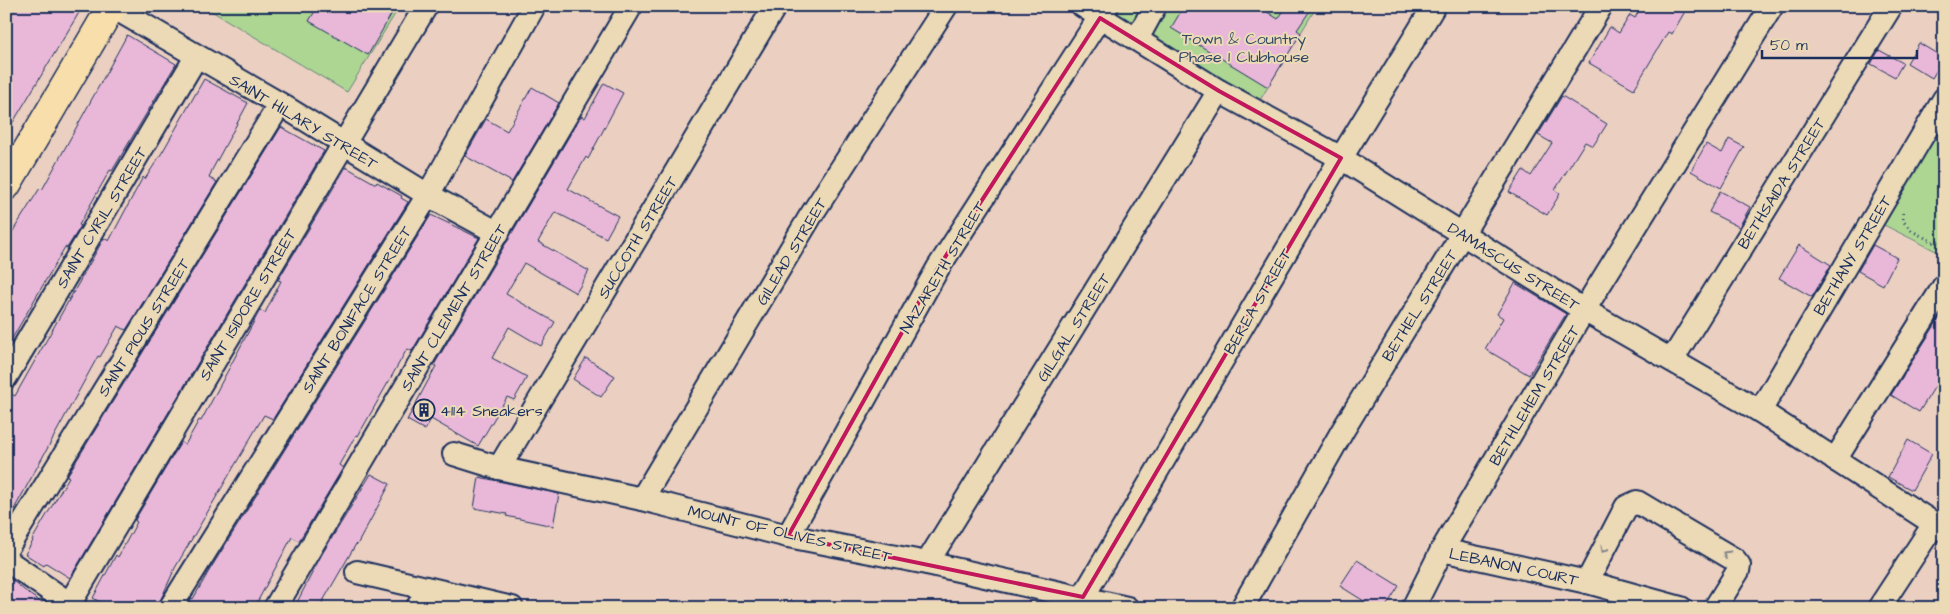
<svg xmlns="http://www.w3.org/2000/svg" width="1950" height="614" viewBox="0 0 1950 614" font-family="'Architects Daughter',sans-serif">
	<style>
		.green { fill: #add693; stroke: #648278 }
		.building { fill: #e9b8d8; stroke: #1b2f5e }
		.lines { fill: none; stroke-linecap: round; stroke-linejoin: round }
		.minor-casing { stroke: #1b2f5e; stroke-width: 26 }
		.major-casing { stroke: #1b2f5e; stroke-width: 31 }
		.path { stroke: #1b2f5e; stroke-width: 3; stroke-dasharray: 1 4; stroke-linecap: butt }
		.minor { stroke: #ecdab7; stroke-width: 22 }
		.major { stroke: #f8deab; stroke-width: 28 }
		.oneway { stroke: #84848a }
		.marked { fill: none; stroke: #c2185b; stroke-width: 4; stroke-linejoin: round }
		.labels { text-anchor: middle; stroke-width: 4; stroke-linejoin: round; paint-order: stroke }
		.park-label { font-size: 16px; fill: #314866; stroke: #ecdab7 }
		.street-label { font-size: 16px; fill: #1b2f5e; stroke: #ecdab7 }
		.poi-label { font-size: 16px; fill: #1b2f5e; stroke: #ecdab7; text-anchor: start }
	</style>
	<rect width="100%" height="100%" fill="#ebd0c1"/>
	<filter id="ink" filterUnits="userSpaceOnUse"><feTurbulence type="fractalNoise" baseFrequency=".02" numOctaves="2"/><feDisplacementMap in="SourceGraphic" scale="10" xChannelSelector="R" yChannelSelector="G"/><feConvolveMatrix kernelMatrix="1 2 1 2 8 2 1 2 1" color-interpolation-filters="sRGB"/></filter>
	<g filter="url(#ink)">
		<g class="green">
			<polygon points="203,6 400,6 347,92"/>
			<polygon points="1118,6 1317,6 1257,105 1113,14"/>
			<polygon points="1944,112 1944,255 1880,223"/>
		</g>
		<g class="building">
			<polygon points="16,6 83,6 6,134 6,23"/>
			<polygon points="318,6 396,6 368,55 309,21"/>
			<polygon points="1184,6 1258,6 1278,19 1287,6 1313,6 1297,30 1301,33 1268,87 1171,28"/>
			<polygon points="1641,6 1688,6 1672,34 1668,32 1634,89 1589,63 1610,27 1619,33 1630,15 1635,18"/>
			<polygon points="127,35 176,64 112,171 110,170 79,225 81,226 67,248 65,247 6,349 6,242 40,188 42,190"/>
			<polygon points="1919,43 1944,58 1932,78 1907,63"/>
			<polygon points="1879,50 1903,63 1895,77 1871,64"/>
			<polygon points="204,79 248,103 212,170 209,178 217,182 126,330 118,326 100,357 98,356 6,524 6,391 15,396 104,238 109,241 143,177 145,179 163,151"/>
			<polygon points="604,83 623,93 588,159 586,157 568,189 618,216 606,238 555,212 538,242 589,271 576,293 524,263 506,294 555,322 541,346 509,327 492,358 527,377 514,400 507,397 478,446 431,419 425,430 407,420 436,366 434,365 581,116 585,118"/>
			<polygon points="532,87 559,103 512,182 465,156 486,119 507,131"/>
			<polygon points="1562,96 1607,124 1593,146 1585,142 1555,190 1560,194 1547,215 1509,192 1523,170 1531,176 1552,143 1538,135"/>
			<polygon points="281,127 324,151 70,578 46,563 44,566 25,554 33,541 32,540 69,477 67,476"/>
			<polygon points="1729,139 1744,147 1721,188 1691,171 1706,144 1722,153"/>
			<polygon points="346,167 376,184 377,182 402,196 401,198 408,202 273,419 264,415 175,568 157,608 110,608 93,598 116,555 118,557 137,522 135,521 136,518 181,442 185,445 199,420 201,421 260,310 265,313 281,281 278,280"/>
			<polygon points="1720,191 1750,207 1739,227 1709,212"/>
			<polygon points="431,215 479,238 412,351 407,349 358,436 356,435 339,465 343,468 299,541 292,537 254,608 186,608 192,598 193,599 209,571"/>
			<polygon points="1799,245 1831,265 1812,297 1779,278"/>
			<polygon points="1873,245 1897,258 1883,285 1858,271"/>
			<polygon points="1515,283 1566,314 1529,375 1485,349 1503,318 1497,314"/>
			<polygon points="1944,311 1944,372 1919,412 1891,395"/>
			<polygon points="586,358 615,376 601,397 573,379"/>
			<polygon points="1908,440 1932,454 1912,490 1888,477"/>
			<polygon points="371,474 390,484 357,545 356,544 319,608 294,608 322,554"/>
			<polygon points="479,477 559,494 553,526 506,516 507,514 474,508"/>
			<polygon points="1357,560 1399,586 1385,608 1375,608 1340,586"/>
			<polygon points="7,576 29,594 49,608 6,608"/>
		</g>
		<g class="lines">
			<g class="minor-casing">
				<g id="minor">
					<polyline points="111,6 280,104 428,195 498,233"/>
					<polyline points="1083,6 1219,91 1341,158 1584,310 1760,411 1944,530"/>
					<polyline points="1137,39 1155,6"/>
					<polyline points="1672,360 1891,6"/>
					<polyline points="6,377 196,57"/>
					<polyline points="1760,411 1944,99"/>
					<polyline points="454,454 499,468 642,499 788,536 927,563 1127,608"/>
					<polyline points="1835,460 1944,286"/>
					<polyline points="499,468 775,6"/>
					<polyline points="642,499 810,217 946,6"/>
					<polyline points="788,536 938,268 1107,6"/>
					<polyline points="6,550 280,104"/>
					<polyline points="1442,550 1587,582 1681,608"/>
					<polyline points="6,560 76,608"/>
					<polyline points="927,563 1219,91"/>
					<polyline points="357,572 512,608"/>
					<polyline points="1587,582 1626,507 1637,502 1735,560 1739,565 1738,571 1715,608"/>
					<polyline points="1083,597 1341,158 1434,6"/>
					<polyline points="70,603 426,6"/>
					<polyline points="170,608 428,195 534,6"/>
					<polyline points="275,608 631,6"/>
					<polyline points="417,608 429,589"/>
					<polyline points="1242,608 1343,430 1601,6"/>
					<polyline points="1413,608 1442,550 1584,310 1772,6"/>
					<polyline points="1879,608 1934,524"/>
				</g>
			</g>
			<g class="major-casing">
				<polyline id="major" points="6,186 112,6"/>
			</g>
			<polyline class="path" points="1903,213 1903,221 1912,231 1933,242 1944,239"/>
			<use href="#minor" class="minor"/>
			<use href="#major" class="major"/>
		</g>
		<defs><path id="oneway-chevron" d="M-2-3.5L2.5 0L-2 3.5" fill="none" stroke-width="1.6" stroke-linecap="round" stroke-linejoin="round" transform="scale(1.25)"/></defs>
		<g class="oneway">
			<use href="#oneway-chevron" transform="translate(1604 549) rotate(118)"/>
			<use href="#oneway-chevron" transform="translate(1726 554) rotate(-149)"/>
		</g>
	</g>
	<path class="marked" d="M1100,18L1219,91L1341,158L1083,597L788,536L938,268Z"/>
	<defs>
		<g id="building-ring" transform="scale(1.125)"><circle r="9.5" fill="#ecdab7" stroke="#1b2f5e" stroke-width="1.5"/><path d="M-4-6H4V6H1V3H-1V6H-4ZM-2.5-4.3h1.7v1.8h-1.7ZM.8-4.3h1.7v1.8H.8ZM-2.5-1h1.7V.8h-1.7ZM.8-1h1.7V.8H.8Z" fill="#1b2f5e"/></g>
	</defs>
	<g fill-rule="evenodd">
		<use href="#building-ring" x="424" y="410"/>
	</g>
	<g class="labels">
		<g class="park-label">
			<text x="1244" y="44">Town &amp; Country<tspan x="1244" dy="18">Phase 1 Clubhouse</tspan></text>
		</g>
		<g class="street-label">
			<text transform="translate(304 121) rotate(31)" y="6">SAINT HILARY STREET</text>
			<text transform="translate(1781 183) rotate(-58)" y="6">BETHSAIDA STREET</text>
			<text transform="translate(101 217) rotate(-59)" y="6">SAINT CYRIL STREET</text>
			<text transform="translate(637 237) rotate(-59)" y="6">SUCCOTH STREET</text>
			<text transform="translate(791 251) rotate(-59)" y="6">GILEAD STREET</text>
			<text transform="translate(1852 255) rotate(-59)" y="6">BETHANY STREET</text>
			<text transform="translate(1514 266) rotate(32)" y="6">DAMASCUS STREET</text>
			<text transform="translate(942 267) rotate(-59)" y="6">NAZARETH STREET</text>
			<text transform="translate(1257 301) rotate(-60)" y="6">BEREA STREET</text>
			<text transform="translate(247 304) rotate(-59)" y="6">SAINT ISIDORE STREET</text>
			<text transform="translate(1419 305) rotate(-58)" y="6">BETHEL STREET</text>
			<text transform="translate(453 307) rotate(-59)" y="6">SAINT CLEMENT STREET</text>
			<text transform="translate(356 309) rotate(-58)" y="6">SAINT BONIFACE STREET</text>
			<text transform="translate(143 327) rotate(-58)" y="6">SAINT PIOUS STREET</text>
			<text transform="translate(1073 327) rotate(-58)" y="6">GILGAL STREET</text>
			<text transform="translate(1534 395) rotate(-59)" y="6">BETHLEHEM STREET</text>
			<text transform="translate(790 533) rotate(13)" y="6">MOUNT OF OLIVES STREET</text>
			<text transform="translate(1514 566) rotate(12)" y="6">LEBANON COURT</text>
		</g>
		<g class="poi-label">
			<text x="440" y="416">4114 Sneakers</text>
		</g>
	</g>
	<rect width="1950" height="614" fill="none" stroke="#ecdab7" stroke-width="25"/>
	<rect x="12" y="12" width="1925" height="589" fill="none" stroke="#1b2f5e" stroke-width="2" filter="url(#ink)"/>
	<path d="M1762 50v8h155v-8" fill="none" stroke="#1b2f5e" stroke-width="2.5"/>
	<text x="1770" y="50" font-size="15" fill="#1b2f5e" stroke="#ecdab7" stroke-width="4" paint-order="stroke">50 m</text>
</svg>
